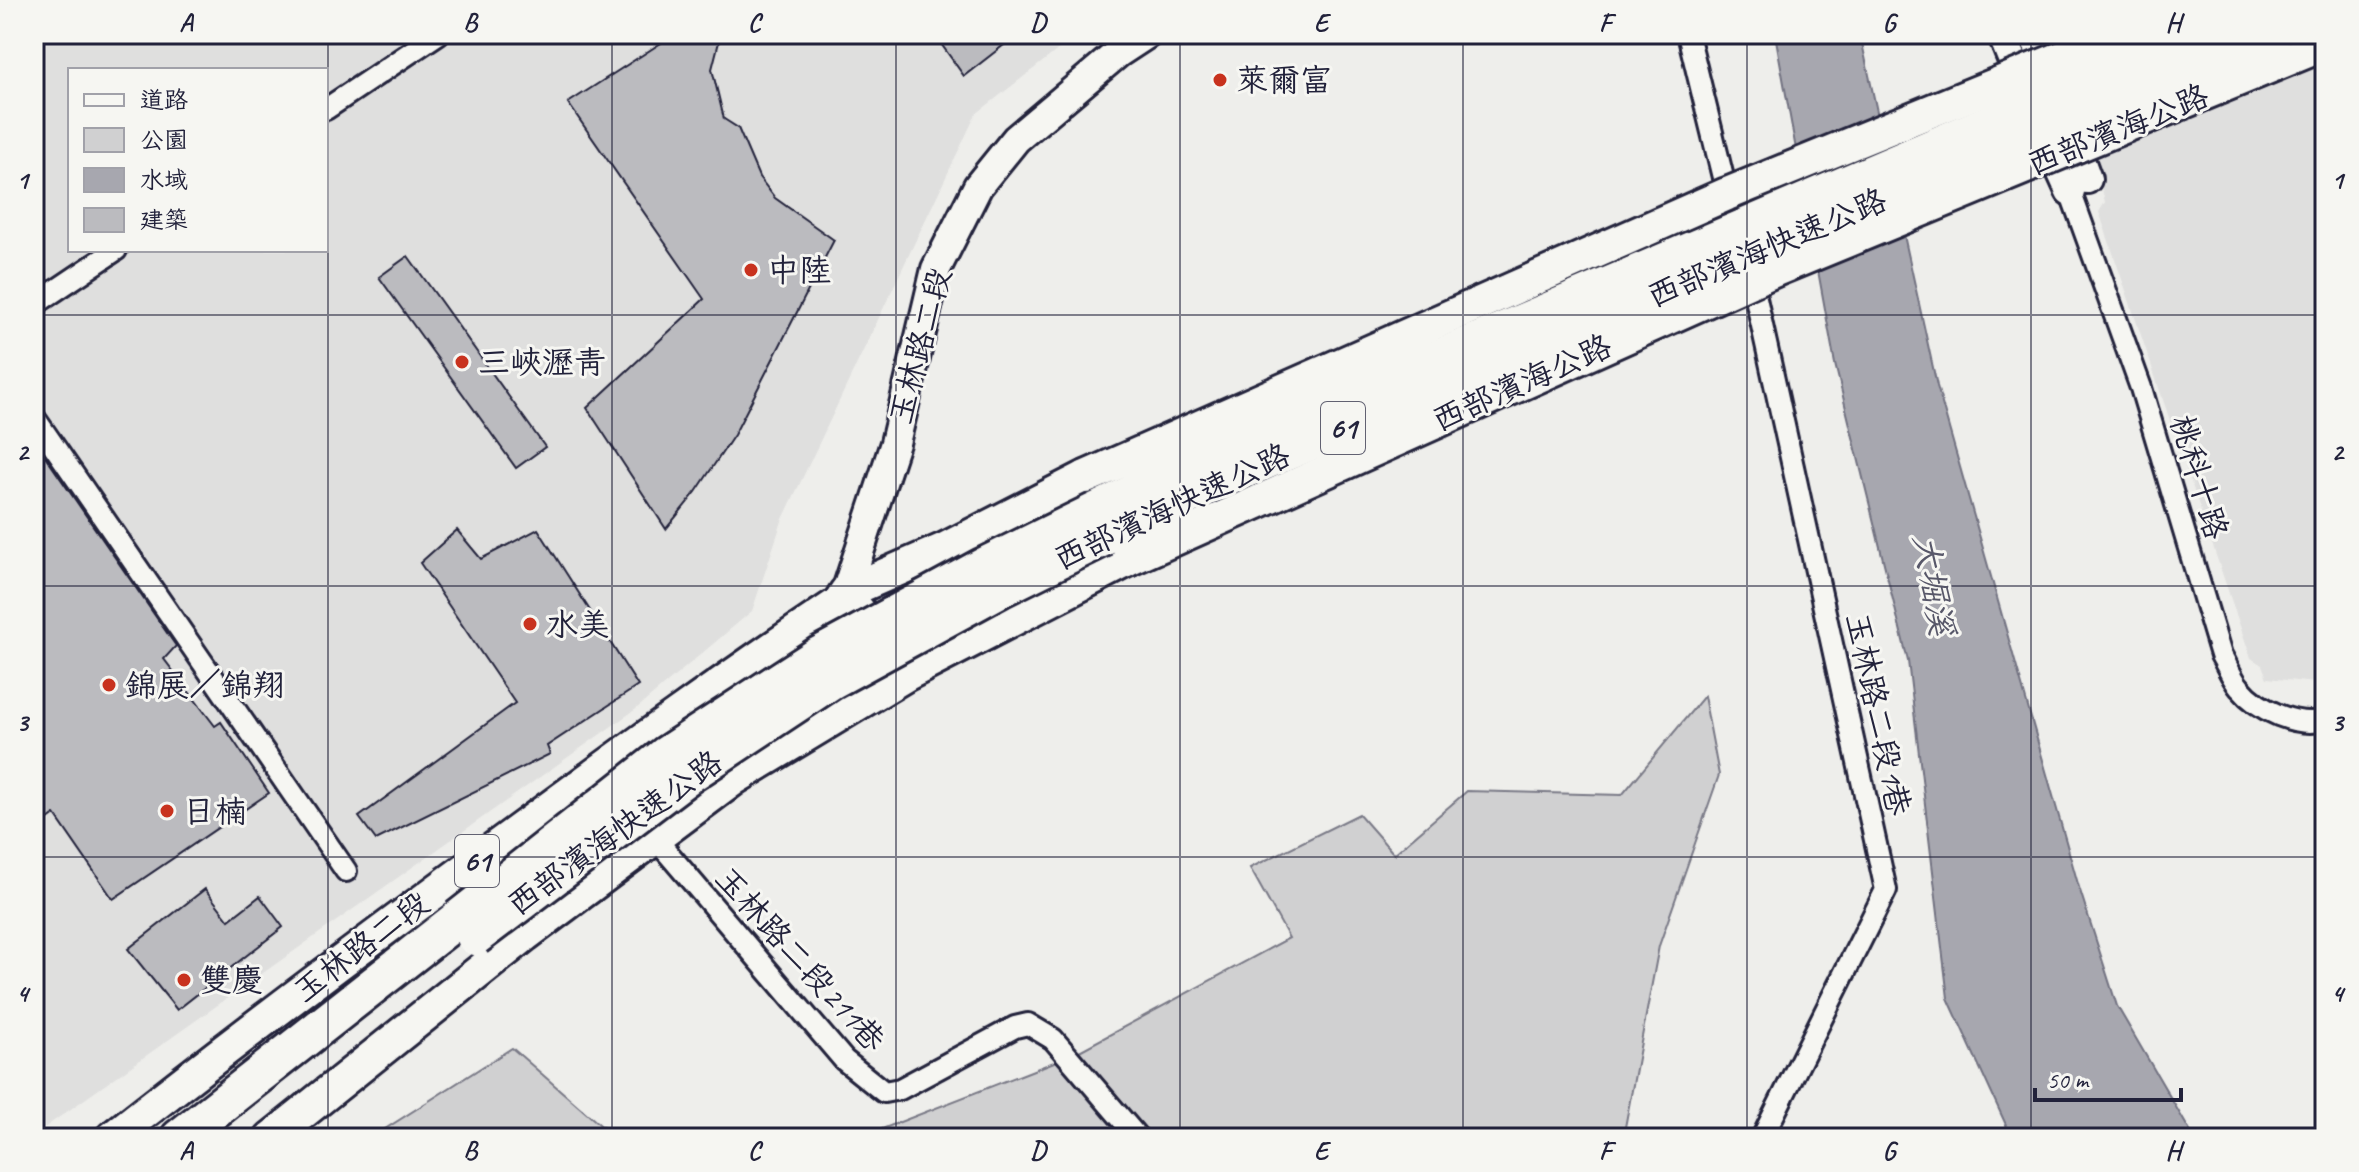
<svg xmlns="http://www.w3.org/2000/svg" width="2359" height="1172" font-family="Caveat,'LXGW WenKai TC',sans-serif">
<rect width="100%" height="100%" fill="#eeeeeb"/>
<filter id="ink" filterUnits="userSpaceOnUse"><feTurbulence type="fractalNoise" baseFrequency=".0125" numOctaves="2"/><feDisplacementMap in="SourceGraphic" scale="16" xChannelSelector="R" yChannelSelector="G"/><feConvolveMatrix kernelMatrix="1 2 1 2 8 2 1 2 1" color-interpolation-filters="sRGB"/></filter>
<g filter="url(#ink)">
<g fill="#dfdfde" fill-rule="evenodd">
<path d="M34,34h1044l-102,80 -194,407 -30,90 -116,98 -602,426zM70,70h256v180h-256z"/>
<polygon points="2063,34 2325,34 2325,684 2267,678 2262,665 2251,658 2099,212 2105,202"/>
</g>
<g fill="#d0d0d1" stroke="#797986" stroke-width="2">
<polygon points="1704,696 1719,775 1659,946 1623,1138 859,1138 1072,1055 1289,938 1250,868 1359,814 1394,854 1467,791 1622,795"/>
<polygon points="512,1048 615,1138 371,1138"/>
</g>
<polygon fill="#a7a7af" stroke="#727281" stroke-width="2" points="1775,34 1860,34 1937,386 2078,884 2117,1006 2194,1138 2012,1138 1948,998 1908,661 1835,364"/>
<g fill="#bbbbbf" stroke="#22223b" stroke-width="2">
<polygon points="675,34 721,34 712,69 724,119 738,128 759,177 775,198 834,240 734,435 696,492 666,529 587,408 704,299 568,103"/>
<polygon points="934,34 1018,34 964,76"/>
<polygon points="408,256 545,447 516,468 379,277"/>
<polygon points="45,456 176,646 164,659 215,726 221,722 269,793 113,899 55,815 34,830 34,464"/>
<polygon points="538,529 638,686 547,746 550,754 376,840 359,817 515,703 420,563 457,530 481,559"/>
<polygon points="205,889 229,920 260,896 283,927 177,1010 128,949"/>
</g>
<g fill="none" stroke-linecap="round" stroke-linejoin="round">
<g stroke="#22223b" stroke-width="26">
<g id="street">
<polyline points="1688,34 1727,194"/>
<polyline points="326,109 438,34"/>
<path d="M2070,191l71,197 80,267c6,10 11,24 19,33 18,22 57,40 85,32"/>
<polyline points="1752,280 1886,890 1762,1138"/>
<polyline points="34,305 116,250"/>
<polyline points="34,417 346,871"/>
<polyline points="655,838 844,1060 884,1092 900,1089 1015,1027 1028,1024 1053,1039 1138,1138"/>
</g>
</g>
<g stroke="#22223b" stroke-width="34">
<g id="secondary">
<polyline points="2002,34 2027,96"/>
<polyline points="2034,34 2052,84"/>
<polyline points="2068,127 2087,179"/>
<polyline points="2046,138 2070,191"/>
<polyline points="884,640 846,592 895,443 936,269 978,186 1016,139 1118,53 1147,34"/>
</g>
</g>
<g stroke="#22223b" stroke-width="38">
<g id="primary">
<path d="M112,1138c133,-105 269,-207 406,-307 106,-78 211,-155 321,-228l7,-11 99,-43 141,-72"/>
<polyline points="271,1138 525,935 735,778 907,674 1128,560"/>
</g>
</g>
<g stroke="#22223b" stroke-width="42">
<polyline id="highway" points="179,1138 459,918"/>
</g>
<use href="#street" stroke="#f6f6f2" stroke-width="20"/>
<use href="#secondary" stroke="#f6f6f2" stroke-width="28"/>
<use href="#primary" stroke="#f6f6f2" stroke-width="32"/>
<use href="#highway" stroke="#f6f6f2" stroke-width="36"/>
<g stroke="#22223b" stroke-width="38" stroke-linecap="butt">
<g id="primary-bridge">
<polyline points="1086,477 1727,194 2120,34"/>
<polyline points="1128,560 1778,269 2325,44"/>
</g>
</g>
<g stroke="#22223b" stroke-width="42" stroke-linecap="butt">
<g id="highway-bridge">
<polyline points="459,918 667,754 819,655 984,566 1208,456 2198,34"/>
<polyline points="475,937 689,775 831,681 1000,589 1216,482 2272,34"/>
</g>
</g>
<use href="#primary-bridge" stroke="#f6f6f2" stroke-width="32"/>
<use href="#highway-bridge" stroke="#f6f6f2" stroke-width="36"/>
</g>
</g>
<path fill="none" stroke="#22223b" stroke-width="2" stroke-opacity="0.55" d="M328,34v1104M612,34v1104M896,34v1104M1180,34v1104M1463,34v1104M1747,34v1104M2031,34v1104M34,315h2291M34,586h2291M34,857h2291"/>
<g fill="#c8321e" stroke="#f6f6f2" stroke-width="3">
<circle cx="1220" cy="80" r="8"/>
<circle cx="751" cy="270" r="8"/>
<circle cx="462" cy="362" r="8"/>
<circle cx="530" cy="624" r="8"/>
<circle cx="109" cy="685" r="8"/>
<circle cx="167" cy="811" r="8"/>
<circle cx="184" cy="980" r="8"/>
</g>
<g text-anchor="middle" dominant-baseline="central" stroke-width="6" stroke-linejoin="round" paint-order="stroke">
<g fill="#f6f6f2" stroke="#626272" stroke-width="2">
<rect x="1321" y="402" width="44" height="52" rx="6"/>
<rect x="455" y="835" width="44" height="52" rx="6"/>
</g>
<g font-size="30" font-weight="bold" fill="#22223b">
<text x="1343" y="428">61</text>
<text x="477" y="861">61</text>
</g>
<g font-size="32" fill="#22223b" stroke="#f6f6f2" text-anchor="start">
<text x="1236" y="80">萊爾富</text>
<text x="767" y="270">中陸</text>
<text x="478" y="362">三峽瀝青</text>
<text x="546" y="624">水美</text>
<text x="125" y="685">錦展／錦翔</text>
<text x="183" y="811">日楠</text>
<text x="200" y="980">雙慶</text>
</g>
<g font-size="32" fill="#22223b" stroke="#f6f6f2">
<text transform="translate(2118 130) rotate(-22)">西部濱海公路</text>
<text transform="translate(1767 248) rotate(-23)">西部濱海快速公路</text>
<text transform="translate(920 346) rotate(-75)">玉林路二段</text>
<text transform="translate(1522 383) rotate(-24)">西部濱海公路</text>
<text transform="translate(2199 477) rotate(73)">桃科十路</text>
<text transform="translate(1172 507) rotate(-25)">西部濱海快速公路</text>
<text transform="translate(1878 714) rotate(78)">玉林路二段1巷</text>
<text transform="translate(615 833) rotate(-36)">西部濱海快速公路</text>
<text transform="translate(361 947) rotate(-37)">玉林路二段</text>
<text transform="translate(800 959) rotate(48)">玉林路二段211巷</text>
</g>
<g font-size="34" font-style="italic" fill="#575769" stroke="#f6f6f2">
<text transform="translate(1934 585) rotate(80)">大堀溪</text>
</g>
</g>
<rect width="2359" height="1172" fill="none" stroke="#f6f6f2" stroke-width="88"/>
<rect x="68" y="68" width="260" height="184" fill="#f6f6f2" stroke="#a1a1a9" stroke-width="2"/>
<rect x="84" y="94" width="40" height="12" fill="#f6f6f2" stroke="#a1a1a9" stroke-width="2"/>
<text x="140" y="108" font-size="24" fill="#22223b">道路</text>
<rect x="84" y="128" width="40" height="24" fill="#d0d0d1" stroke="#a1a1a9" stroke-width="2"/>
<text x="140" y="148" font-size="24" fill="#22223b">公園</text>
<rect x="84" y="168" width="40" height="24" fill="#a7a7af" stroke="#a1a1a9" stroke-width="2"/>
<text x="140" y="188" font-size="24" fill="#22223b">水域</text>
<rect x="84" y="208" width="40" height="24" fill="#bbbbbf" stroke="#a1a1a9" stroke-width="2"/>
<text x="140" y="228" font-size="24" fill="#22223b">建築</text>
<path d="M2035 1088v12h146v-12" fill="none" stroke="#22223b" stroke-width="4"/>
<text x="2047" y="1088" font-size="24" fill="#22223b" stroke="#f6f6f2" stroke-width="6" paint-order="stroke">50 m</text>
<rect x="44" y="44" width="2271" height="1084" fill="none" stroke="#22223b" stroke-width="3"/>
<g font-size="26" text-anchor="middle" font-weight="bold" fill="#22223b">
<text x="186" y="31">A</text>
<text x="470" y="31">B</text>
<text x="754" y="31">C</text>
<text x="1038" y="31">D</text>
<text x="1321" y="31">E</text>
<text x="1605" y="31">F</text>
<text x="1889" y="31">G</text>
<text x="2173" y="31">H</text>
<text x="22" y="189">1</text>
<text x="2337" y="189">1</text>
<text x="22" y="460">2</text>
<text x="2337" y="460">2</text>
<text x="22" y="731">3</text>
<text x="2337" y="731">3</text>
<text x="22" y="1002">4</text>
<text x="2337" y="1002">4</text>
<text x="186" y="1159">A</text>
<text x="470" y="1159">B</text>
<text x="754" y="1159">C</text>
<text x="1038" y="1159">D</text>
<text x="1321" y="1159">E</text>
<text x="1605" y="1159">F</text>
<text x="1889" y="1159">G</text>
<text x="2173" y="1159">H</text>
</g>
</svg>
